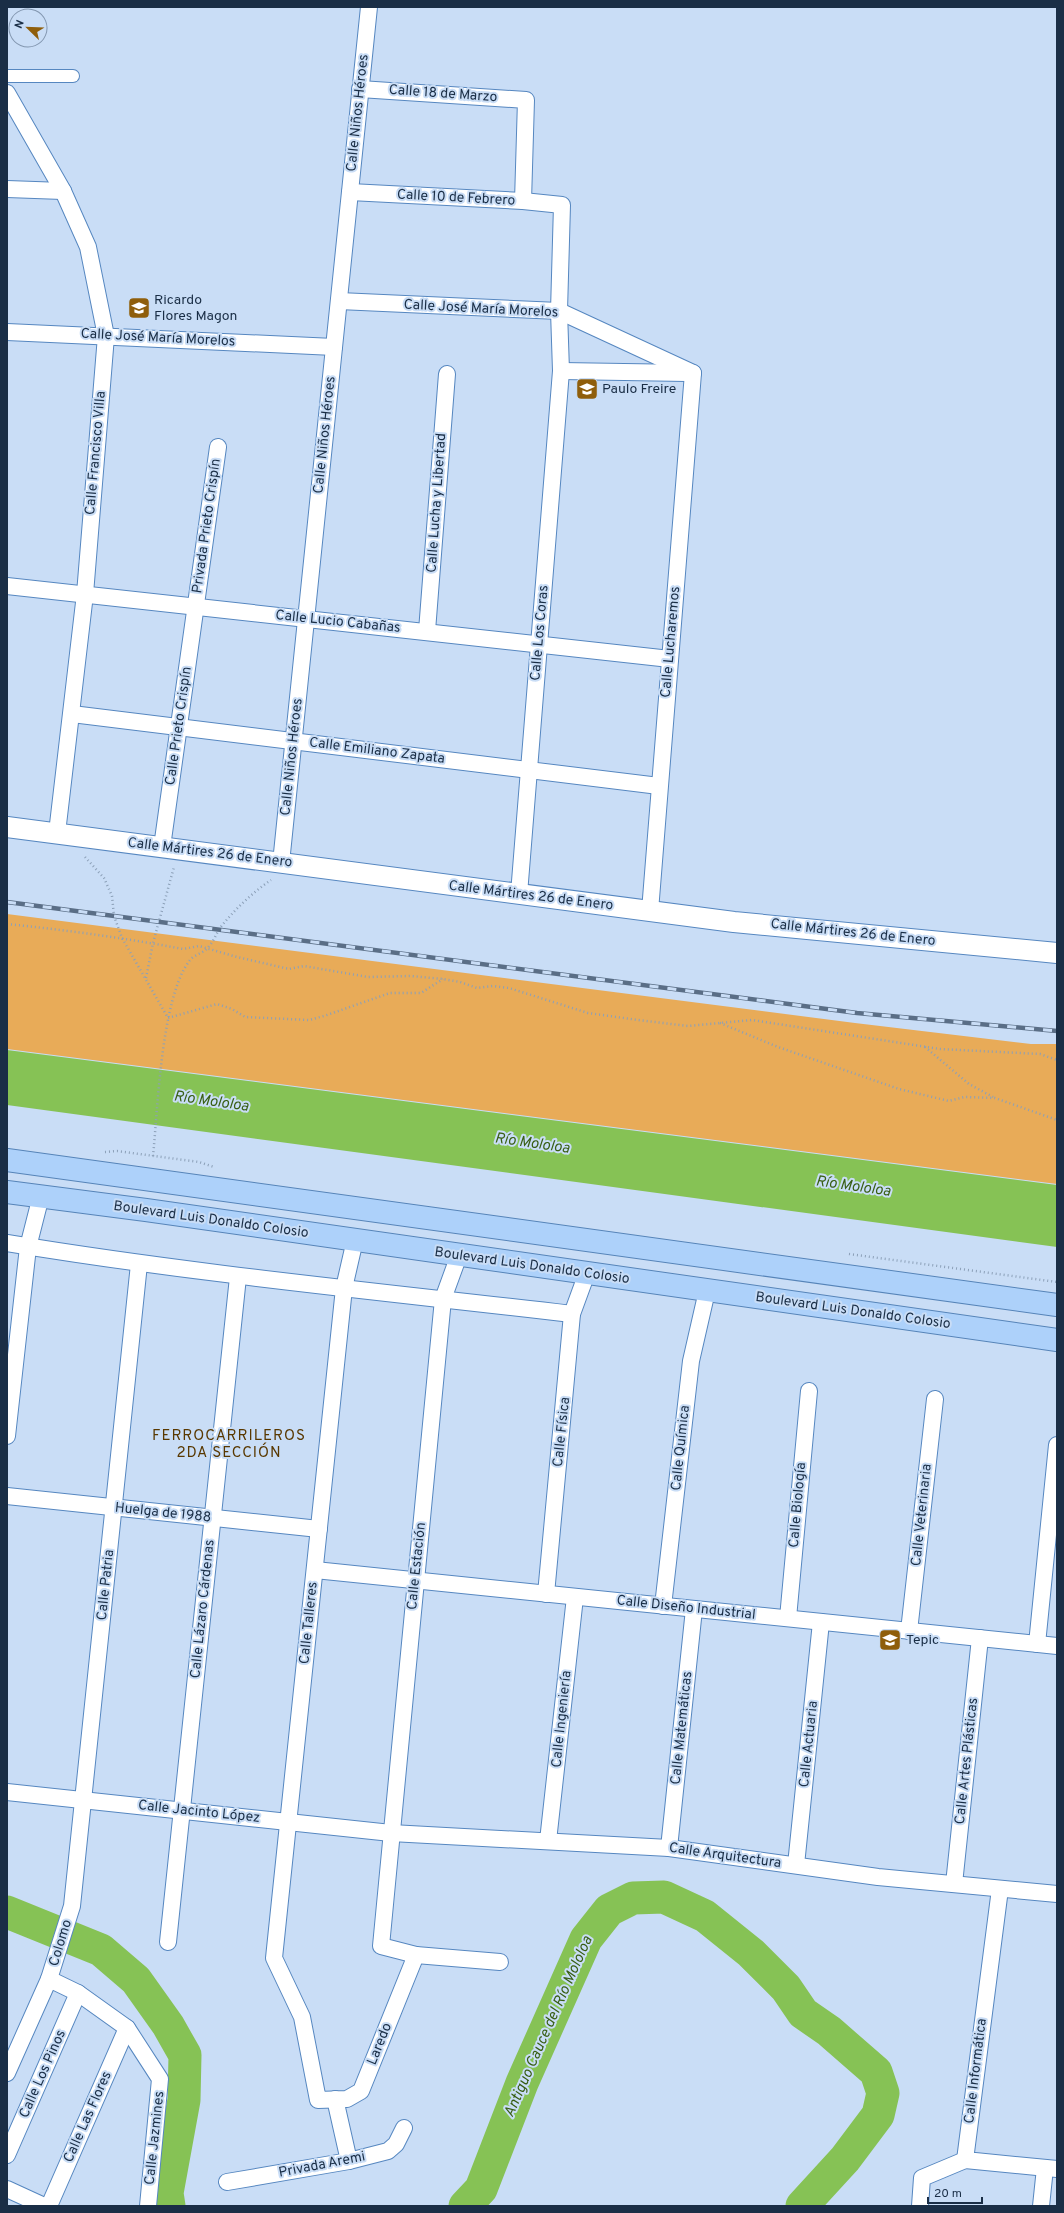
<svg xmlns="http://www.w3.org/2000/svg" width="1064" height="2213" font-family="Overpass,sans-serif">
<rect width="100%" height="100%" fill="#c9ddf6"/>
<polygon fill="#e8ab58" points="7,914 855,1023 1031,1044 1057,1044 1057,1184 7,1049"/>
<polygon fill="#86c255" points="7,1050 1057,1185 1057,1247 7,1105"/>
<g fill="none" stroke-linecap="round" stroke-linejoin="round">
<g stroke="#86c255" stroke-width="33">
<polyline points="7,1912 101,1950 136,1980 168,2025 185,2055 184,2100 167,2193 169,2206"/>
<polyline points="465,2206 481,2189 522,2083 586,1939 609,1910 633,1898 664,1897 705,1916 751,1953 786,1988 803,2013 829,2031 876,2072 883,2093 878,2115 845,2159 802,2206"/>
</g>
<g stroke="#5687c0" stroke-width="14">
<polyline id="pedestrian" points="7,76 73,76"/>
</g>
<g stroke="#5687c0" stroke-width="18">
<g id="minor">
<polyline points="360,89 526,100 523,201"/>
<polyline points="7,93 63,191 88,247 106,336 85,594 57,833"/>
<polyline points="7,189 63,191"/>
<polyline points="350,192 523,201 562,205 559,311 561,371 519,894"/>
<polyline points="339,301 559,311 693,373"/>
<polyline points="7,332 334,347"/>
<polyline points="561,371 687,373"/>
<polyline points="7,586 670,659"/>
<polyline points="427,631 447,374"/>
<polyline points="72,714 659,786"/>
<polyline points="162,847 218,447"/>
<polyline points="281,863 369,7"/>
<polyline points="650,911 693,373"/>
<polyline points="355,1240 344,1288 274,1958 302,2017 318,2100 347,2099 361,2091 416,1955 381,1946 443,1299 459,1255"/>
<path d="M7,1243c188,31 377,49 565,71"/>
<polyline points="7,1436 28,1247 41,1196"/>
<polyline points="7,1496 319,1529"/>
<polyline points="315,1570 1057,1646"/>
<polyline points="546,1594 572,1314 587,1273"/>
<polyline points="663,1606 691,1361 707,1291"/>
<polyline points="788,1618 809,1391"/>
<polyline points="909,1631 935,1399"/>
<polyline points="1037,1644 1057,1445"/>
<polyline points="7,1792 391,1833 669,1848 878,1877 1057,1894"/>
<polyline points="548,1841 575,1597"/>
<polyline points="669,1848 694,1609"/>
<polyline points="796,1865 821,1622"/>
<polyline points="954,1884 980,1638"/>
<polyline points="1000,1889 965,2160 1057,2169"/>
<polyline points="168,1942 238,1277"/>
<polyline points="416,1955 500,1962"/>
<polyline points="49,1979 78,1993 127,2028 160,2079 148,2206"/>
<polyline points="7,2073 49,1979 72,1906 139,1264"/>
<polyline points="335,2099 349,2161"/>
<polyline points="7,2155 78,1993"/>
<polyline points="227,2182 349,2161 388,2151 396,2144 404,2128"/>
<polyline points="7,2189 44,2206"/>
<polyline points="49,2206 127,2028"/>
<polyline points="920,2206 922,2178 965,2160"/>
<polyline points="1041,2206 1045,2168"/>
</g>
</g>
<g stroke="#5687c0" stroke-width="22">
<polyline id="tertiary" points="7,827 734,922 1057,953"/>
</g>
<g stroke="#5684b8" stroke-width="24">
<g id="primary">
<polyline points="7,1160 1057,1305"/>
<polyline points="7,1192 146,1210 1057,1340"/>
</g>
</g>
<g stroke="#8ca0b8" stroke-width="2.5" stroke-dasharray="1 3" stroke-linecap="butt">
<polyline points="85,857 104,878 112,896 114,916 122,938 168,1018 217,1004 232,1009 245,1017 309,1020 324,1016 390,993 421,993 443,979"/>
<path d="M7,924c59,6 118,14 176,25l16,-3 38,11 52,12 15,-3 64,11 43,-1 32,3 17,3 17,6 16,-2 16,2 79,25 50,7 50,6 64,-6 188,29 100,5 17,6"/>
<polyline points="146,978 153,943 174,867"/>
<polyline points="720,1023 778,1047 899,1089 949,1101 964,1097 995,1098 1057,1120"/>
<polyline points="925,1047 969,1084 993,1097"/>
<polyline points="105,1152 117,1151 199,1162 214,1167"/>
<path d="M153,1156c5,-48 8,-159 37,-196 5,-6 15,-7 19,-14 5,-5 7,-12 11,-18 14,-18 32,-35 51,-48"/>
<polyline points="849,1254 1057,1282"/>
</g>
<use href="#pedestrian" stroke="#fff" stroke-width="12"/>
<use href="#minor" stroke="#fff" stroke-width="16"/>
<use href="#tertiary" stroke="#fff" stroke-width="20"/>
<use href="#primary" stroke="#add1fa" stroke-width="22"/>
<g stroke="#5a6e86" stroke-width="4.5">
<polyline id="rail" points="7,902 857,1013 1057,1031"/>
</g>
<use href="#rail" stroke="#c9ddf6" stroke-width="3" stroke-dasharray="9" stroke-linecap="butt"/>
</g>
<defs>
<g id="school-square" transform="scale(1.15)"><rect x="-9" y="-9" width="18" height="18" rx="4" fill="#8f5e0b" stroke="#c9ddf6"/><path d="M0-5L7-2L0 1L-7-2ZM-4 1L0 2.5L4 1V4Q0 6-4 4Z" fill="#fff"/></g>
</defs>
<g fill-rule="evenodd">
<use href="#school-square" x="139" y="308"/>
<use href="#school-square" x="587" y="389"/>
<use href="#school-square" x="890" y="1640"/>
</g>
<g text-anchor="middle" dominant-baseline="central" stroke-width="4" stroke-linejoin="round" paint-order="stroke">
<g font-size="14" fill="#1a2e46" stroke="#c9ddf6">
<text transform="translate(443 94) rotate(4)">Calle 18 de Marzo</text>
<text transform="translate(358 113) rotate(-84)">Calle Niños Héroes</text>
<text transform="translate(456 198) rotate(3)">Calle 10 de Febrero</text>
<text transform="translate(481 309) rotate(3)">Calle José María Morelos</text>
<text transform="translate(158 338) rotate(3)">Calle José María Morelos</text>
<text transform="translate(325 435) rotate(-84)">Calle Niños Héroes</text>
<text transform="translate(96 453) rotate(-85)">Calle Francisco Villa</text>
<text transform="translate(437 503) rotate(-86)">Calle Lucha y Libertad</text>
<text transform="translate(207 526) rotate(-82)">Privada Prieto Crispín</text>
<text transform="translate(338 622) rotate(6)">Calle Lucio Cabañas</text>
<text transform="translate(540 633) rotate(-85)">Calle Los Coras</text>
<text transform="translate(671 642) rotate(-85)">Calle Lucharemos</text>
<text transform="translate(179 726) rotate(-82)">Calle Prieto Crispín</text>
<text transform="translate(377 751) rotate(7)">Calle Emiliano Zapata</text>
<text transform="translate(292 757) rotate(-84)">Calle Niños Héroes</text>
<text transform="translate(210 853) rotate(7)">Calle Mártires 26 de Enero</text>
<text transform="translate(531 896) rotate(7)">Calle Mártires 26 de Enero</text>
<text transform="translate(853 933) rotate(6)">Calle Mártires 26 de Enero</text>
<text transform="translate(211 1220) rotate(8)">Boulevard Luis Donaldo Colosio</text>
<text transform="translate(532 1266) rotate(8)">Boulevard Luis Donaldo Colosio</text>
<text transform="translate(853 1311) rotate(8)">Boulevard Luis Donaldo Colosio</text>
<text transform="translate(562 1432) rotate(-84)">Calle Física</text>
<text transform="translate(681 1448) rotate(-84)">Calle Química</text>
<text transform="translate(798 1505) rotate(-85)">Calle Biología</text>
<text transform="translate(163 1513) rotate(6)">Huelga de 1988</text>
<text transform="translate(922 1515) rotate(-84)">Calle Veterinaria</text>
<text transform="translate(417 1566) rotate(-84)">Calle Estación</text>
<text transform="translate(106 1585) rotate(-84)">Calle Patria</text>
<text transform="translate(686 1608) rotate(6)">Calle Diseño Industrial</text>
<text transform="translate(203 1609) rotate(-84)">Calle Lázaro Cárdenas</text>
<text transform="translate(309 1623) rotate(-84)">Calle Talleres</text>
<text transform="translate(562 1719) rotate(-84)">Calle Ingeniería</text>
<text transform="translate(682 1728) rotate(-84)">Calle Matemáticas</text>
<text transform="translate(809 1744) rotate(-84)">Calle Actuaria</text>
<text transform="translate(967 1761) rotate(-84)">Calle Artes Plásticas</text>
<text transform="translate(199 1812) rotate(6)">Calle Jacinto López</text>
<text transform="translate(725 1856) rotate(8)">Calle Arquitectura</text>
<text transform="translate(61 1943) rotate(-73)">Colomo</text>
<text transform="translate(380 2044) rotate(-68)">Laredo</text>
<text transform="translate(976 2071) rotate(-83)">Calle Informática</text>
<text transform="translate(43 2074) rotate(-66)">Calle Los Pinos</text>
<text transform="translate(88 2117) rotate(-66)">Calle Las Flores</text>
<text transform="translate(155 2138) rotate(-84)">Calle Jazmines</text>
<text transform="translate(322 2165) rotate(-11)">Privada Aremi</text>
</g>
<g font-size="14" fill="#1a2e46" stroke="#c9ddf6" text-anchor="start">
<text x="154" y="300">Ricardo<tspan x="154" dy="16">Flores Magon</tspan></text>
<text x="602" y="389">Paulo Freire</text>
<text x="906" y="1640">Tepic</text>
</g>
<g font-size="15" font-style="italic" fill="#385e13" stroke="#c9ddf6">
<text transform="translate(211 1102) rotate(8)">Río Mololoa</text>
<text transform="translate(532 1144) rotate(8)">Río Mololoa</text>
<text transform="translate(853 1187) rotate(8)">Río Mololoa</text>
<text transform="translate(549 2027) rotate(-66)">Antiguo Cauce del Río Mololoa</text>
</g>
<g font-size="15" letter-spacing="1" fill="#593800" stroke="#c9ddf6">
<text x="229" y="1436">FERROCARRILEROS<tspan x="229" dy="17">2DA SECCIÓN</tspan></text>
</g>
</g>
<rect width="1064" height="2213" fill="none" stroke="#1a2e46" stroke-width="16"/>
<g transform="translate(28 28) rotate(293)"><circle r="19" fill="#c9ddf6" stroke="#8397b0"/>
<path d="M0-3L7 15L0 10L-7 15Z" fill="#8f5e0b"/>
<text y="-6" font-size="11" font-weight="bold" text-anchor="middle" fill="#1a2e46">N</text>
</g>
<path d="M928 2197v6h54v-6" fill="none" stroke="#1a2e46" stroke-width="2"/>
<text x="934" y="2197" font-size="12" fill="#1a2e46" stroke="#c9ddf6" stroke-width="3" paint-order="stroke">20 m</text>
</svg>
